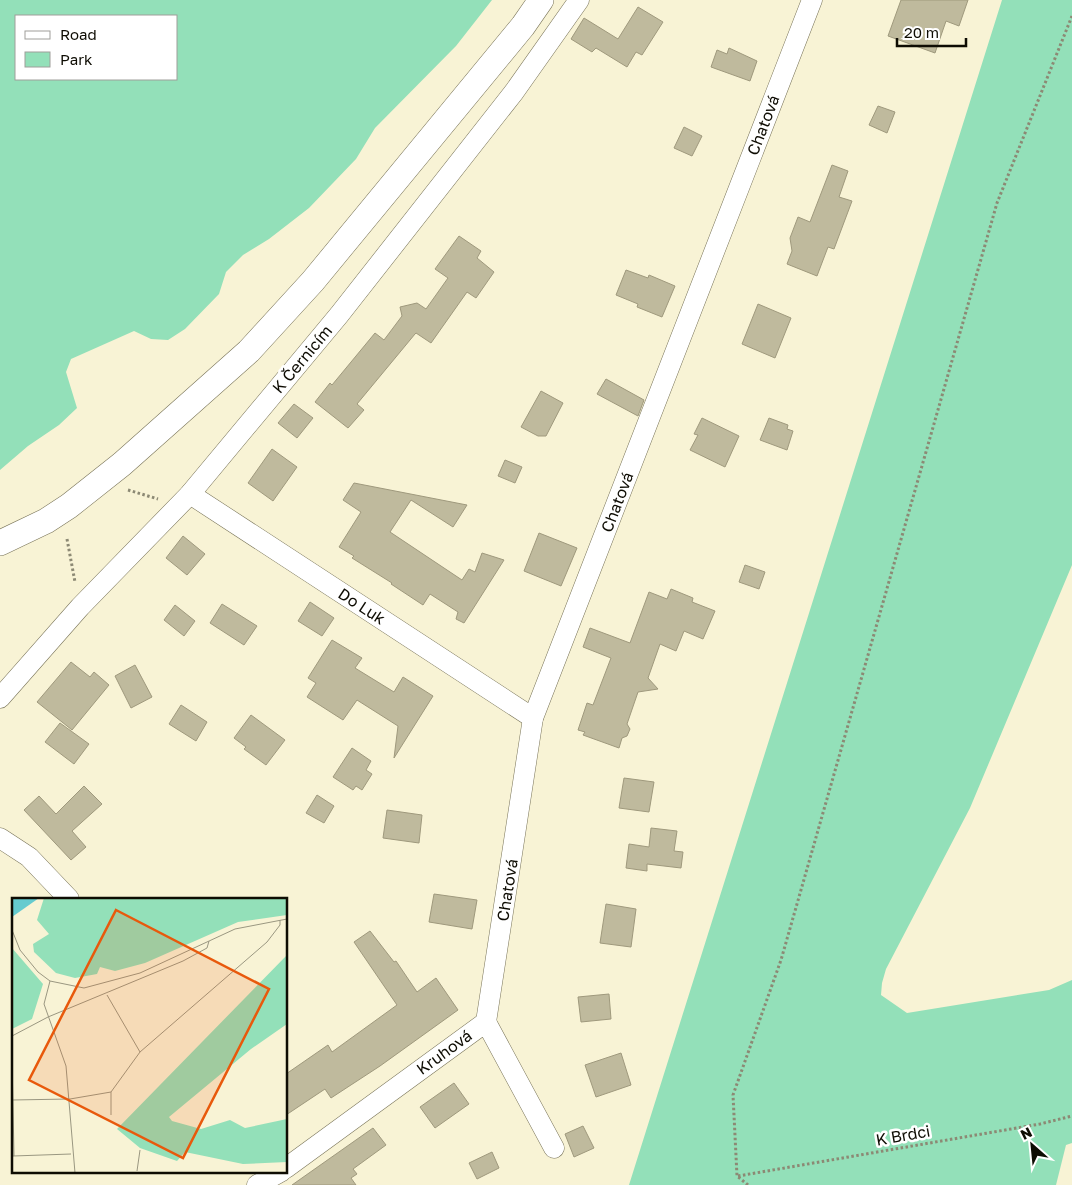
<svg xmlns="http://www.w3.org/2000/svg" width="1072" height="1185" font-family="'Golos Text',sans-serif">
<rect width="100%" height="100%" fill="#f8f3d5"/>
<g fill="#93e0b9" fill-rule="evenodd">
<path d="M0,0h492l-36,46 -81,82 -19,31 -47,49 -40,31 -26,16 -17,17 -7,22 -34,35 -17,11 -17,-1 -17,-8 -63,28 -5,13 11,36 -18,17 -31,21 -28,24zM176,16v63h-160v-63z"/>
<polygon points="1002,0 1072,0 1072,565 970,808 886,969 882,983 881,995 907,1013 1049,990 1072,980 1072,1143 1066,1145 1056,1185 629,1185"/>
</g>
<g fill="#bfba9d" stroke="#9f997d">
<polygon points="901,0 968,0 959,26 946,21 935,53 888,36"/>
<polygon points="638,7 663,22 642,55 636,52 627,67 596,48 592,52 571,39 584,18 618,39"/>
<polygon points="729,48 757,61 750,81 711,67 717,50 727,54"/>
<polygon points="878,106 895,112 887,133 869,125"/>
<polygon points="684,127 702,136 692,156 674,148"/>
<polygon points="832,165 848,171 839,197 852,201 834,249 828,247 817,276 787,264 792,251 790,238 798,217 810,222"/>
<polygon points="459,236 481,251 477,258 494,272 476,298 467,292 431,343 416,333 415,334 357,404 364,410 348,428 315,402 330,383 332,385 375,333 384,340 402,316 400,307 417,303 426,309 448,278 435,269"/>
<polygon points="626,270 648,278 649,275 675,286 662,317 637,307 638,304 616,295"/>
<polygon points="758,304 791,318 775,358 742,344"/>
<polygon points="606,379 644,400 638,416 597,394"/>
<polygon points="541,391 563,403 546,436 538,436 521,427"/>
<polygon points="294,404 313,418 297,438 278,423"/>
<polygon points="702,418 739,436 725,467 690,450 698,435 694,434"/>
<polygon points="769,418 788,425 787,429 793,431 787,450 760,440"/>
<polygon points="272,449 297,467 273,501 248,483"/>
<polygon points="505,460 522,467 515,483 498,476"/>
<polygon points="354,483 467,505 453,527 411,500 390,532 462,580 469,569 475,572 482,553 504,560 464,623 456,619 458,612 430,594 423,605 391,584 392,583 352,558 354,556 339,547 361,512 343,500"/>
<polygon points="539,533 577,548 561,586 524,571"/>
<polygon points="183,536 205,554 187,575 166,558"/>
<polygon points="745,565 765,572 759,589 739,582"/>
<polygon points="671,589 693,598 692,602 715,611 703,639 684,631 676,651 660,644 648,678 658,689 638,692 627,724 630,729 627,736 622,738 619,748 583,735 585,732 578,730 587,703 593,705 611,658 583,647 590,628 630,643 649,592 667,599"/>
<polygon points="310,602 334,618 322,636 298,621"/>
<polygon points="222,604 257,626 244,645 210,623"/>
<polygon points="175,605 195,621 184,636 164,620"/>
<polygon points="332,640 362,658 355,668 394,692 403,677 433,696 394,758 398,726 357,700 343,720 307,697 316,683 308,678"/>
<polygon points="71,662 90,677 94,672 109,685 72,730 37,702"/>
<polygon points="135,665 152,697 131,708 115,676"/>
<polygon points="181,705 207,722 196,741 169,724"/>
<polygon points="251,715 285,740 266,765 244,749 246,747 234,738"/>
<polygon points="60,723 89,744 74,764 45,742"/>
<polygon points="352,748 371,761 366,770 372,774 362,790 356,786 353,790 333,777"/>
<polygon points="624,778 654,782 649,812 619,808"/>
<polygon points="84,786 102,804 72,831 86,847 71,860 24,810 39,796 56,814"/>
<polygon points="317,795 334,806 324,823 306,813"/>
<polygon points="387,810 422,815 419,843 383,838"/>
<polygon points="651,828 677,831 674,851 683,852 681,868 647,864 647,871 626,868 629,844 649,847"/>
<polygon points="434,894 477,900 472,929 429,922"/>
<polygon points="606,904 636,909 631,947 600,943"/>
<polygon points="370,931 394,962 396,961 417,992 436,978 458,1010 380,1066 331,1098 325,1089 286,1115 286,1074 328,1045 332,1052 397,1005 354,942"/>
<polygon points="609,994 611,1019 581,1022 578,997"/>
<polygon points="621,1053 631,1085 596,1097 585,1065"/>
<polygon points="454,1083 469,1104 435,1128 420,1107"/>
<polygon points="583,1126 594,1148 574,1157 565,1134"/>
<polygon points="373,1128 386,1145 353,1169 357,1174 351,1178 356,1185 292,1185"/>
<polygon points="492,1152 499,1168 477,1179 469,1163"/>
</g>
<g fill="none" stroke-linecap="round" stroke-linejoin="round">
<g stroke="#787358" stroke-width="21">
<g id="minor">
<polyline points="190,494 533,718"/>
<polyline points="0,698 80,607 190,494 339,315 514,92 579,0"/>
<polyline points="0,838 29,857 69,899"/>
<polyline points="486,1022 533,718 812,0"/>
<polyline points="286,1168 486,1022 554,1148"/>
<polyline points="257,1185 282,1171"/>
</g>
</g>
<g stroke="#787358" stroke-width="26">
<polyline id="tertiary" points="0,543 46,521 69,506 122,464 249,351 313,281 523,26 541,0"/>
</g>
<g stroke="#8c8974" stroke-width="3" stroke-dasharray="2.5 2.5" stroke-linecap="butt">
<polyline points="128,490 158,499"/>
<polyline points="67,539 75,582"/>
<polyline points="738,1176 1040,1124 1072,1116"/>
<polyline points="748,1185 737,1176 733,1095 781,960 997,203 1072,16"/>
</g>
<use href="#minor" stroke="#fff" stroke-width="20"/>
<use href="#tertiary" stroke="#fff" stroke-width="25"/>
</g>
<g text-anchor="middle" dominant-baseline="central" stroke-width="5" stroke-linejoin="round" paint-order="stroke">
<g font-size="16" fill="#0e0c03" stroke="#fff">
<text transform="translate(763 125) rotate(-69)">Chatová</text>
<text transform="translate(302 359) rotate(-50)">K Černicím</text>
<text transform="translate(617 502) rotate(-69)">Chatová</text>
<text transform="translate(362 606) rotate(33)">Do Luk</text>
<text transform="translate(507 890) rotate(-81)">Chatová</text>
<text transform="translate(444 1052) rotate(-36)">Kruhová</text>
<text transform="translate(903 1135) rotate(-10)">K Brdci</text>
</g>
</g>
<g transform="translate(12 898)">
<rect width="275" height="275" fill="#f8f3d5"/>
<path d="M32,0h243v17l-49,7 -93,41 -30,8 -15,-4 -3,7 -22,4 -19,-5 -22,-21 -1,-8 16,-10 -12,-14zM0,50l31,36 -11,35 -20,10zM275,57v69l-36,25 -82,68 3,4 29,8 29,-9 15,8 42,-9v43l-44,2 -58,-12 -8,9 -37,-13 -23,-19z" fill="#93e0b9"/>
<path d="M0,0h27l-27,19z" fill="#65cbcf"/>
<path fill="none" stroke="#9a9781" stroke-width="1" d="M0,32l8,20 18,22 12,9 34,7 56,-15 95,-44 52,-10M38,83l-6,23 22,62 9,107M95,97l33,57M0,138l36,-19 135,-56 24,-13 2,-7M0,161l2,97M99,194l29,-40 127,-110 13,-17v-5M0,202l58,-1 41,-7v23M1,258l58,-2M125,273l3,-21M107,275h25"/>
<path fill="#e8590c" fill-opacity="0.15" stroke="#e8590c" stroke-width="2.5" d="M104,12l153,79 -86,169 -154,-78z"/>
<rect width="275" height="275" fill="none" stroke="#0e0c03" stroke-width="2.5"/>
</g>
<rect x="15" y="15" width="162" height="65" fill="#ffffff" stroke="#9f9e9a"/>
<rect x="25" y="31" width="25" height="8" fill="#ffffff" stroke="#9f9e9a"/>
<text x="60" y="40" font-size="15" fill="#0e0c03">Road</text>
<rect x="25" y="52" width="25" height="15" fill="#93e0b9" stroke="#9f9e9a"/>
<text x="60" y="65" font-size="15" fill="#0e0c03">Park</text>
<g transform="translate(1032 1145) rotate(333)" stroke="#ffffff" stroke-width="4" paint-order="stroke">
<path d="M0-4L9 19L0 12L-9 19Z" fill="#0e0c03"/>
<text y="-8" font-size="14" font-weight="bold" text-anchor="middle" fill="#0e0c03">N</text>
</g>
<path d="M897 38v8h69v-8" fill="none" stroke="#0e0c03" stroke-width="2.5"/>
<text x="904" y="38" font-size="15" fill="#0e0c03" stroke="#ffffff" stroke-width="4" paint-order="stroke">20 m</text>
</svg>
